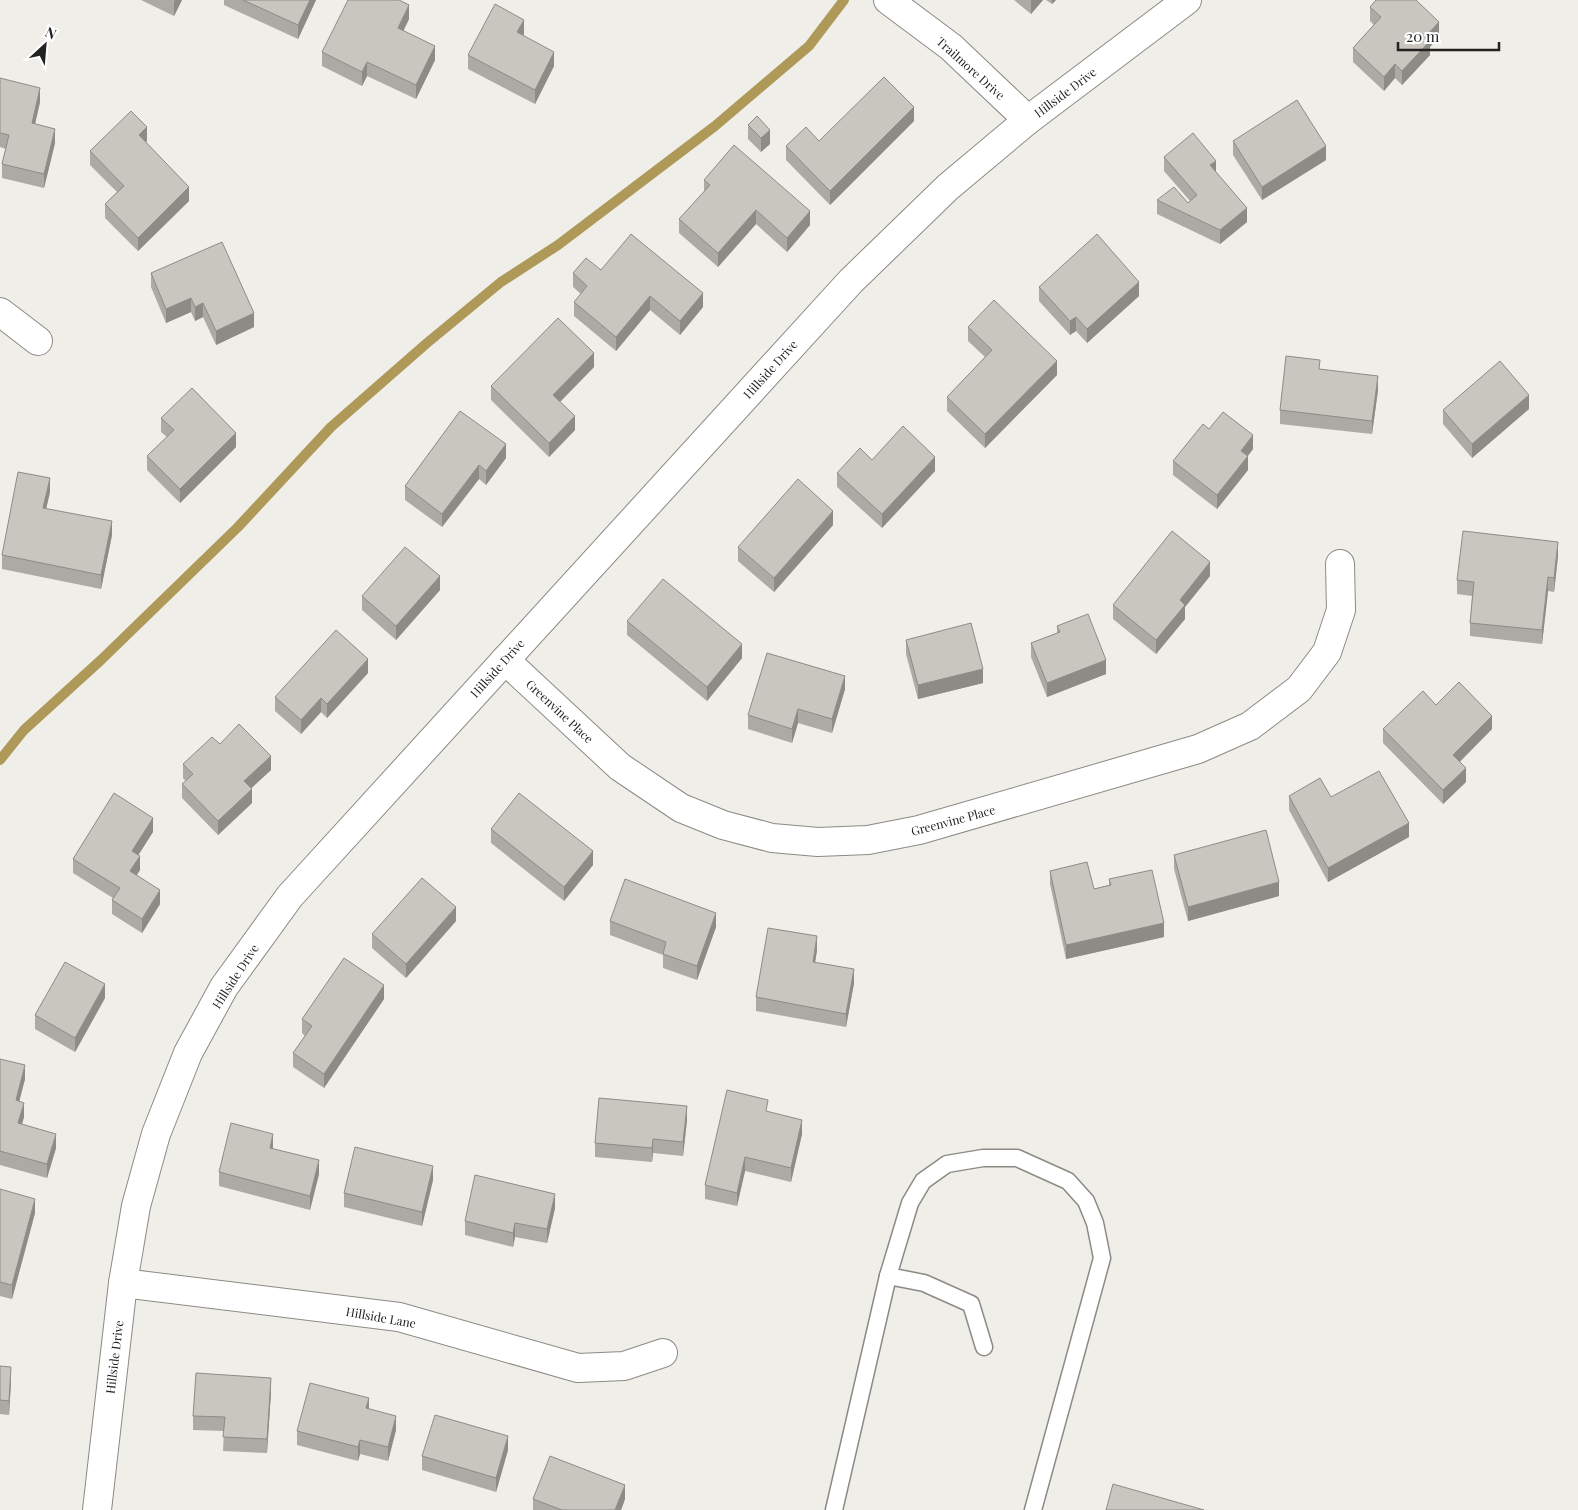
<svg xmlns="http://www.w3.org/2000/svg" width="1578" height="1510" font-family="'Playfair Display',serif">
<rect width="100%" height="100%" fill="#f0eee8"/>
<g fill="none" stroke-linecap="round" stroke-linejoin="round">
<polyline stroke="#ae9959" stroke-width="10" points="0,760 24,730 101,660 238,527 331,427 427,343 501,282 558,245 715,126 809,46 844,0"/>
<g stroke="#8c8a84" stroke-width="19">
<g id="service">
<polyline points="888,1276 910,1203 923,1181 947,1164 983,1158 1017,1158 1068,1181 1086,1201 1095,1223 1102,1258 1033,1510"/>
<polyline points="834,1510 888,1276 924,1283 971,1304 984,1347"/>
</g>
</g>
<g stroke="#8c8a84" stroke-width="30">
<g id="minor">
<polyline points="888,0 951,47 1028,120"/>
<polyline points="0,312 38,341"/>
<polyline points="505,660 620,767 681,808 723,825 772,838 818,842 868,840 919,830 1198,749 1250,726 1299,689 1327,652 1341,610 1340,564"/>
<polyline points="123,1283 399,1317 578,1368 624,1366 663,1353"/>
<polyline points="97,1510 123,1283 136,1206 156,1134 188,1053 224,987 290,896 851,281 948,187 1028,120 1187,0"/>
</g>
</g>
<use href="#service" stroke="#fff" stroke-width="16"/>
<use href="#minor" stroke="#fff" stroke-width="28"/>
</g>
<g fill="#acaaa4">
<polygon points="141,0 182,0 174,16"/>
<polygon points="224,0 316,0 298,39 224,5"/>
<polygon points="1014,0 1043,0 1031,14"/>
<polygon points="1046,0 1056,0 1052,4"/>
<polygon points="1370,7 1439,36 1430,47 1430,55 1402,85 1395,78 1384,91 1353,62 1353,48 1374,25 1370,21"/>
<polygon points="409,19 403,31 435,60 416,99 367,76 362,86 322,66 322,52"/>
<polygon points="524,34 523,35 554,66 535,104 468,69 468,55"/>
<polygon points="0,78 40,102 35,124 55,143 44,188 2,178 2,164 6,149 0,147"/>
<polygon points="914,121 830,205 786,160 786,146 819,141"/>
<polygon points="748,125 770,144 761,152 748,139"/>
<polygon points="147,141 146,142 189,201 138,251 105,218 105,204 117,192 90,165 90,151"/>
<polygon points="1233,141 1326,160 1262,200 1233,155"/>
<polygon points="1164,157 1216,172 1247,222 1220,244 1157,214 1157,200 1188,203 1190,201 1164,171"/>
<polygon points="704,180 810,225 787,252 756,224 718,267 679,233 679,219 704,192"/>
<polygon points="601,270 703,307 680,335 650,310 616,351 574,316 574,302 581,294 573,287 573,273"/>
<polygon points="151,273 254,327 216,345 203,317 195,321 191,312 166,323 151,287"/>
<polygon points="1039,287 1139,296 1087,343 1076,331 1070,335 1039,301"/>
<polygon points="968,327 1057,375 985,448 947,411 947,397 985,357 968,341"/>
<polygon points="594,367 560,402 575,430 549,457 491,400 491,386"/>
<polygon points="1320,369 1378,390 1372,434 1280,424 1280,410"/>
<polygon points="1529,409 1472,458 1443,424 1443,410"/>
<polygon points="460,411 506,458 486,485 479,479 442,527 405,500 405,486"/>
<polygon points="161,418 236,447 180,503 147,470 147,456 167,437 161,432"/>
<polygon points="1209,429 1253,449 1248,456 1248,470 1217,509 1173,475 1173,461"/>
<polygon points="872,460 935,471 882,528 837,487 837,473"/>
<polygon points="50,492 46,509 112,535 101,589 2,569 2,555"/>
<polygon points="833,525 774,592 738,561 738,547"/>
<polygon points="1558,556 1554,592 1548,591 1542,644 1470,636 1470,623 1472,596 1457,594 1457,580"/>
<polygon points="1210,576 1185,607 1185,619 1156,654 1113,619 1113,605"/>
<polygon points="440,590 396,640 362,610 362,596"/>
<polygon points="627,621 742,658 707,701 627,635"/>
<polygon points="1057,626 1106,674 1047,697 1031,657 1031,643 1057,633"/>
<polygon points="906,640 983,683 918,699 906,654"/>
<polygon points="368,673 327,718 321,712 301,734 275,711 275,697"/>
<polygon points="845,689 832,733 798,723 792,743 748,729 748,715"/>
<polygon points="1436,705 1492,729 1460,762 1466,782 1443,804 1383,743 1383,729"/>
<polygon points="220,744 271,770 251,788 252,803 218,835 182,798 182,784 186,781 183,778 183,764"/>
<polygon points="1289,796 1331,797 1409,837 1328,882 1289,810"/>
<polygon points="491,829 593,865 564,901 491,843"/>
<polygon points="153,832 138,855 140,870 137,875 160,904 142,933 112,914 112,900 113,898 73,873 73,859"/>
<polygon points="1174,855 1279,896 1188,921 1174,869"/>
<polygon points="1050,871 1094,889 1109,885 1109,879 1164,937 1066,959 1050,884"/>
<polygon points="456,921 406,978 372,948 372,934"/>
<polygon points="610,921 716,927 697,980 663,968 663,955 610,935"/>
<polygon points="817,950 815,962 854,983 846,1027 756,1011 756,997"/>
<polygon points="105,998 75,1052 35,1029 35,1015"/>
<polygon points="384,999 324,1088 293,1067 293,1053 305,1036 302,1033 302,1019"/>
<polygon points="0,1059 25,1079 19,1101 24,1117 22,1124 56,1148 47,1178 0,1165"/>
<polygon points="768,1112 802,1134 791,1182 745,1171 737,1206 705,1199 705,1185"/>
<polygon points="687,1120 683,1156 653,1153 652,1162 595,1157 595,1143"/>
<polygon points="273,1149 319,1174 310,1210 219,1186 219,1172"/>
<polygon points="433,1180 422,1226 344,1207 344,1193"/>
<polygon points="0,1189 35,1213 12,1299 0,1296"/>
<polygon points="555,1208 547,1243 515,1237 513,1247 465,1235 465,1221"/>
<polygon points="0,1366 11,1381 9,1415 0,1414"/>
<polygon points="271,1392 267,1453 223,1451 224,1431 193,1430 193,1416"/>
<polygon points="369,1409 396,1430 388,1461 360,1454 358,1461 297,1445 297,1431"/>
<polygon points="508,1450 496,1492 422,1470 422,1456"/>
<polygon points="533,1499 625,1499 621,1510 533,1510"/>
</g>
<g fill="#8c8b86">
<polygon points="175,0 182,0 174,16 174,2"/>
<polygon points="310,0 316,0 298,39 298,25"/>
<polygon points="1031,0 1043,0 1031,14"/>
<polygon points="1052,0 1056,0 1052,4"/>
<polygon points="409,5 409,19 398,42 398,28"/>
<polygon points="524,20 524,34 517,46 517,32"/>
<polygon points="1439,22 1439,36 1430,47 1430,55 1402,85 1402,71 1425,37"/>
<polygon points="435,46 435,60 416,99 416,85"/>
<polygon points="554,52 554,66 535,104 535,90"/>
<polygon points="367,62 367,76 362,86 362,72"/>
<polygon points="1395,64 1395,78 1384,91 1384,77"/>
<polygon points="40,88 40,102 32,137 32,123"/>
<polygon points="914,107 914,121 830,205 830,191"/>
<polygon points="147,127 147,141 139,149 139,135"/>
<polygon points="55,129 55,143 44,188 44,174"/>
<polygon points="770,130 770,144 761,152 761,138"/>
<polygon points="1326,146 1326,160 1262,200 1262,187"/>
<polygon points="1216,161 1216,175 1210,165"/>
<polygon points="189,187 189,201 138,251 138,238"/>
<polygon points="1247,208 1247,222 1220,244 1220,230"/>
<polygon points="756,210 756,224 718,267 718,253"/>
<polygon points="810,211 810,225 787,252 787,238"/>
<polygon points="1139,282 1139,296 1087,343 1087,329"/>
<polygon points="703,293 703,307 680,335 680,321"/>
<polygon points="650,296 650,310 616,351 616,337"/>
<polygon points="191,298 191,312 166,323 166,309"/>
<polygon points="203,303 203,317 195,321 195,307"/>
<polygon points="254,313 254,327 216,345 216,331"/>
<polygon points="1076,317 1076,331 1070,335 1070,321"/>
<polygon points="594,353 594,367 553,409 553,395"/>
<polygon points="1057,361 1057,375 985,448 985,434"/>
<polygon points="1378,376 1378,390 1372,434 1372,421"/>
<polygon points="1529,395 1529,409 1472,458 1472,444"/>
<polygon points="575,416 575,430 549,457 549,443"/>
<polygon points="236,433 236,447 180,503 180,489"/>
<polygon points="1253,435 1253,449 1242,463 1248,456 1248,470 1217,509 1217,495 1241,451"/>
<polygon points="506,444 506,458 486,485 486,471"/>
<polygon points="935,457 935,471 882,528 882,514"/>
<polygon points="479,465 479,479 442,527 442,514"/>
<polygon points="50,478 50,492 43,522 43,508"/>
<polygon points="833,511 833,525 774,592 774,578"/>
<polygon points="112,521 112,535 101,589 101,575"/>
<polygon points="1558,542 1558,556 1554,592 1554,578"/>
<polygon points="1210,562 1210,576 1185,607 1185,619 1156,654 1156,640 1180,600"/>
<polygon points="440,576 440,590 396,640 396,626"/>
<polygon points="1548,577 1548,591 1542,644 1542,630"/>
<polygon points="742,644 742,658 707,701 707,687"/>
<polygon points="368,659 368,673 327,718 327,704"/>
<polygon points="1106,660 1106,674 1047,697 1047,683"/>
<polygon points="983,669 983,683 918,699 918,685"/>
<polygon points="845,676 845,689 832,733 832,719"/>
<polygon points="321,698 321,712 301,734 301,720"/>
<polygon points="798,709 798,723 792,743 792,729"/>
<polygon points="1492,716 1492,729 1453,768 1453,755"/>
<polygon points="271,756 271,770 244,795 244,781"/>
<polygon points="1466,768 1466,782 1443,804 1443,790"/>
<polygon points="252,789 252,803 218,835 218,821"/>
<polygon points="153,818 153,832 132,865 132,851"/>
<polygon points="1409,823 1409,837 1328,882 1328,868"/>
<polygon points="593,851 593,865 564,901 564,887"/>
<polygon points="140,856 140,870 130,884 130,871"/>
<polygon points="1279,882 1279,896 1188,921 1188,907"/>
<polygon points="160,890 160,904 142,933 142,919"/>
<polygon points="456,907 456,921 406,978 406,964"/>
<polygon points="716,913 716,927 697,980 697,966"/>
<polygon points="1164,923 1164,937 1066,959 1066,945"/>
<polygon points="817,936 817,950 813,976 813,962"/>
<polygon points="854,969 854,983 846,1027 846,1014"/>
<polygon points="105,984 105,998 75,1052 75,1038"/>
<polygon points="384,985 384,999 324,1088 324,1074"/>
<polygon points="25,1065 25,1079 16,1114 16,1100"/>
<polygon points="24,1103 24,1117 18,1137 18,1123"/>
<polygon points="687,1106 687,1120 683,1156 683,1142"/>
<polygon points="802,1120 802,1134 791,1182 791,1168"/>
<polygon points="56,1134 56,1148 47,1178 47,1164"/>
<polygon points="273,1134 273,1148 270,1162 270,1148"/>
<polygon points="653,1139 653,1153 652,1162 652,1148"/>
<polygon points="745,1157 745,1171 737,1206 737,1193"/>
<polygon points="319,1160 319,1174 310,1210 310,1196"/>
<polygon points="433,1166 433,1180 422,1226 422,1212"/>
<polygon points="555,1194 555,1208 547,1243 547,1229"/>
<polygon points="35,1199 35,1213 12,1299 12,1285"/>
<polygon points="515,1223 515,1237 513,1247 513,1233"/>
<polygon points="11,1367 11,1381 9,1415 9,1401"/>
<polygon points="271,1378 271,1392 267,1453 267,1439"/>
<polygon points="369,1398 369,1412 366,1408"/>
<polygon points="396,1416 396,1430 388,1461 388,1447"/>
<polygon points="508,1436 508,1450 496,1492 496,1478"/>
<polygon points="360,1440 360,1454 358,1461 358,1447"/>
<polygon points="625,1485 625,1499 621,1510 615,1510"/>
</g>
<g fill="#c8c6bf" stroke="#8c8b86">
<polygon points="243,0 310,0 298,25"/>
<polygon points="348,0 399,0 409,5 398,28 435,46 416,85 367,62 362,72 322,52"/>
<polygon points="1376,0 1416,0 1439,22 1425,37 1430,41 1402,71 1395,64 1384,77 1353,48 1381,17 1370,7"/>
<polygon points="495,4 524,20 517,32 554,52 535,90 468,55"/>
<polygon points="884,77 914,107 830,191 786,146 806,127 819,141"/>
<polygon points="0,78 40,88 32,123 55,129 44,174 2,164 9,135 0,133"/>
<polygon points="1297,100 1326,146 1262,187 1233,141"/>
<polygon points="131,111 147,127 139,135 189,187 138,238 105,204 124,186 90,151"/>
<polygon points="757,116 770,130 761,138 748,125"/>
<polygon points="1193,133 1216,161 1210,165 1247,208 1220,230 1157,200 1174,187 1188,203 1197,195 1164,157"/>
<polygon points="734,145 810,211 787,238 756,210 718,253 679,219 710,185 704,180"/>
<polygon points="631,234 703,293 680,321 650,296 616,337 574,302 587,286 573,273 586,258 601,270"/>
<polygon points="1097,234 1139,282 1087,329 1076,317 1070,321 1039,287"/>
<polygon points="222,242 254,313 216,331 203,303 195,307 191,298 166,309 151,273"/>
<polygon points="994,300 1057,361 985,434 947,397 992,350 968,327"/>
<polygon points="558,318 594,353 553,395 575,416 549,443 491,386"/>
<polygon points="1286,356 1320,360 1319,369 1378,376 1372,421 1280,410"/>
<polygon points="1500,361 1529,395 1472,444 1443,410"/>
<polygon points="192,388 236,433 180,489 147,456 174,430 161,418"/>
<polygon points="460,411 506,444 486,471 479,465 442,514 405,486"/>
<polygon points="1223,412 1253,435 1241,451 1248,456 1217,495 1173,461 1203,424 1209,429"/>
<polygon points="903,426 935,457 882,514 837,473 860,448 872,460"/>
<polygon points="18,472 50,478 43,508 112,521 101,575 2,555"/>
<polygon points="798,479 833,511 774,578 738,547"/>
<polygon points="1172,531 1210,562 1180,600 1185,605 1156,640 1113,605"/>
<polygon points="1463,531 1558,542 1554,578 1548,577 1542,630 1470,623 1474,582 1457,580"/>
<polygon points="405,547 440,576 396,626 362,596"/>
<polygon points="663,579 742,644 707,687 627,621"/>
<polygon points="1088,614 1106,660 1047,683 1031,643 1060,632 1057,626"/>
<polygon points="971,623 983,669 918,685 906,640"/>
<polygon points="336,630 368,659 327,704 321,698 301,720 275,697"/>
<polygon points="767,653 845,676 832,719 798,709 792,729 748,715"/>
<polygon points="1459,682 1492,716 1453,755 1466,768 1443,790 1383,729 1423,691 1436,705"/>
<polygon points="239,724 271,756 244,781 252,789 218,821 182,784 193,774 183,764 212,737 220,744"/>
<polygon points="1379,771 1409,823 1328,868 1289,796 1320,778 1331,797"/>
<polygon points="114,793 153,818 132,851 140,856 130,871 160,890 142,919 112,900 120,888 73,859"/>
<polygon points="519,793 593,851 564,887 491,829"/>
<polygon points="1266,830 1279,882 1188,907 1174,855"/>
<polygon points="1087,862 1094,889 1111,885 1109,879 1152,870 1164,923 1066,945 1050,871"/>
<polygon points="422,878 456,907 406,964 372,934"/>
<polygon points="625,879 716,913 697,966 663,954 666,942 610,921"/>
<polygon points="768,928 817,936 813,962 854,969 846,1014 756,997"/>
<polygon points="344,958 384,985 324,1074 293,1053 312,1026 302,1019"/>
<polygon points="65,962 105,984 75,1038 35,1015"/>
<polygon points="0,1059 25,1065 16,1100 24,1103 18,1123 56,1134 47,1164 0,1151"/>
<polygon points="727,1090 768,1100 766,1111 802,1120 791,1168 745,1157 737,1193 705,1185"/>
<polygon points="599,1098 687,1106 683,1142 653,1139 652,1148 595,1143"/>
<polygon points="231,1123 273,1134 270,1148 319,1160 310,1196 219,1172"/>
<polygon points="355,1147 433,1166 422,1212 344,1193"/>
<polygon points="475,1175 555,1194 547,1229 515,1223 513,1233 465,1221"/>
<polygon points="0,1189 35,1199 12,1285 0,1282"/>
<polygon points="0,1366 11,1367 9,1401 0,1400"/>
<polygon points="196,1373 271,1378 267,1439 223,1437 225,1417 193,1416"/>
<polygon points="310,1383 369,1398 366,1408 396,1416 388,1447 360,1440 358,1447 297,1431"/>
<polygon points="435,1415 508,1436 496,1478 422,1456"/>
<polygon points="550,1456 625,1485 615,1510 562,1510 533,1499"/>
<polygon points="1113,1484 1204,1510 1106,1510"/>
</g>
<g text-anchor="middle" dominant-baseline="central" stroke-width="4" stroke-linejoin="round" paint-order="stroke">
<g font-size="12" fill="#232220" stroke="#fff">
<text transform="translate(971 68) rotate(42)">Trailmore Drive</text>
<text transform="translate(1065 92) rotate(-37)">Hillside Drive</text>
<text transform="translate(770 369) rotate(-48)">Hillside Drive</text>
<text transform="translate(497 668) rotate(-48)">Hillside Drive</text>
<text transform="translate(560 711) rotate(43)">Greenvine Place</text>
<text transform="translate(953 820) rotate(-15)">Greenvine Place</text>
<text transform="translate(235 976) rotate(-57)">Hillside Drive</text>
<text transform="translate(381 1317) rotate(10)">Hillside Lane</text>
<text transform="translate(114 1357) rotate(-83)">Hillside Drive</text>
</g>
</g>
<g transform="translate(45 45) rotate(26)" stroke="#ffffff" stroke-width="4" paint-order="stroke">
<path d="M0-4L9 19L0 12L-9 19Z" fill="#232220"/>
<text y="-8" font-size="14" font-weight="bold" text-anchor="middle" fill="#232220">N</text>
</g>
<path d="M1398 42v8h101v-8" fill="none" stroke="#232220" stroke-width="2.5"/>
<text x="1406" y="42" font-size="15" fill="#232220" stroke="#ffffff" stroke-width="4" paint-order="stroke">20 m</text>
</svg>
